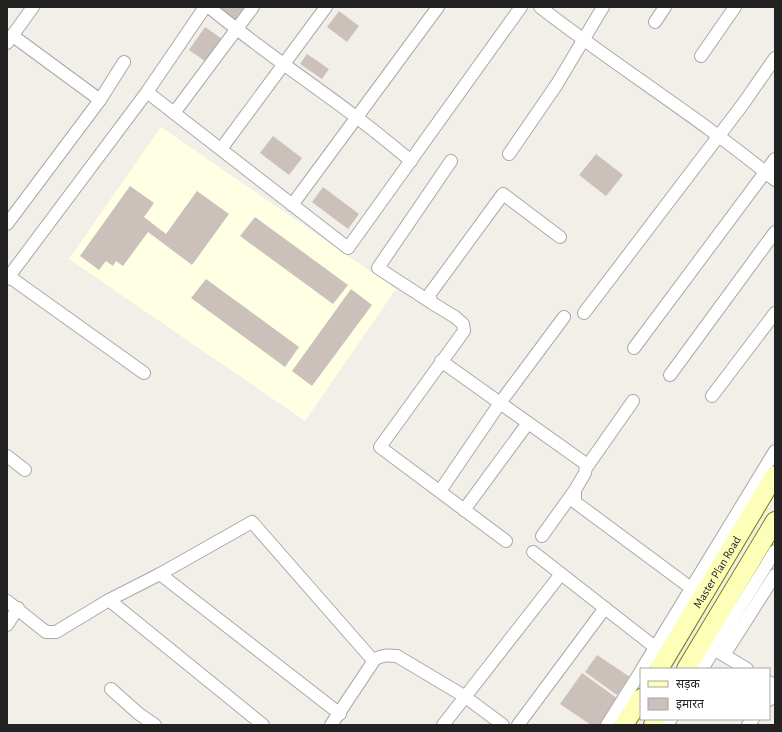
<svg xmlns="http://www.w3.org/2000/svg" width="782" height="732" font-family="'Alegreya Sans','Noto Sans Devanagari',sans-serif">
<rect width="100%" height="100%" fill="#f2efe8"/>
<polygon fill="#ffffe4" points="161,127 396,289 305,421 69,259"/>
<g fill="#cbc1ba">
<polygon points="218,7 245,7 235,23"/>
<polygon points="339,11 359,26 347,42 327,27"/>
<polygon points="205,27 225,41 209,64 189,50"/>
<polygon points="307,54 329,69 322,79 300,64"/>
<polygon points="273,136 302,158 289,175 260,153"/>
<polygon points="596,154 623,175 606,196 579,175"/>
<polygon points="130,186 154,203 144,217 166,234 197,191 229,214 192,265 148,232 123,266 116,261 113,266 106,261 99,270 80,256"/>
<polygon points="323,187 359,214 348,229 312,202"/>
<polygon points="255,217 348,285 333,304 240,236"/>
<polygon points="206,279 299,347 285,367 191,298"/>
<polygon points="351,289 372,305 312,386 292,371"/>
<polygon points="597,655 630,677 617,695 585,672"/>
<polygon points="582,673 618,699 600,725 591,725 560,704"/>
</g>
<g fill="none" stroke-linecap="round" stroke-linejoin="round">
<g stroke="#a9a9a9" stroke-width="14">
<g id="minor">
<path d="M209,7c47,39 98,73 147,110 19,14 37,29 55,44"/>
<path d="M540,7c77,60 160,111 235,173"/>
<polyline points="655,22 665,7"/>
<polyline points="13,36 100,100"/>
<polyline points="7,43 33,7"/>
<polyline points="701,56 735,7"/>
<polyline points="147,92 348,248 521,7"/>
<polyline points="174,113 253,7"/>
<polyline points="221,149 326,7"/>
<polyline points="509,154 557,84 603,7"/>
<polyline points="292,205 438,7"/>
<polyline points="7,224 100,100 124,62"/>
<polyline points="7,275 144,373"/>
<polyline points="7,279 147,92 205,7"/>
<polyline points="432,303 378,268 451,161"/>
<polyline points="584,313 743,104 775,58"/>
<polyline points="634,348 775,159"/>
<polyline points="441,361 500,403 564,317"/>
<polyline points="670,375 775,232"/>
<polyline points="712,396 775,313"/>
<polyline points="7,456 25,470"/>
<polyline points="586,468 633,401"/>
<polyline points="440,491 500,403 586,464 585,473 575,490 575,502 691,588"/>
<polyline points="464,510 528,423"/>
<polyline points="542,536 575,490"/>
<polyline points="506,541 380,447 464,331 463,324 455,317 432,303 429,295 503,194 560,237"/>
<polyline points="533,552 656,648"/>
<polyline points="160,574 340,714"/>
<polyline points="109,600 263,725"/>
<path d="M7,601l39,31h10l53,-32 51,-26 92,-52 119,136 4,1c8,-4 13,-4 22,-3l67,40 39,29"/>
<polyline points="7,625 18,608"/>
<polyline points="717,651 747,669"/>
<polyline points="724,655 775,575"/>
<polyline points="642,669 775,451"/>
<polyline points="702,669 775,551"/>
<polyline points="769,682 775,686"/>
<polyline points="111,689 139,714 155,725"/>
<polyline points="769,700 775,692"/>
<polyline points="331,725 375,659"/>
<polyline points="443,725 561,574"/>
<polyline points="518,725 605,608"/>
<polyline points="607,725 641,671"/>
<polyline points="667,725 671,719"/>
<polyline points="748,725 753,719"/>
</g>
</g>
<g stroke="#758100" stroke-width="20">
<g id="secondary">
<path id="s1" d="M659,669l116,-194"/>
<polyline points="686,669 775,521"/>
<polyline points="624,725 641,698"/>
<polyline points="653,725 656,719"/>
</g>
</g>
<use href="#minor" stroke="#fff" stroke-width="12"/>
<use href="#secondary" stroke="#fdffb9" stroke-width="18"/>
</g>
<g text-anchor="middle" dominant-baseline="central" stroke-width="3.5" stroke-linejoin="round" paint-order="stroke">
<g font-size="12" fill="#222" stroke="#fff">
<text stroke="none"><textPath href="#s1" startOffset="113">Master Plan Road</textPath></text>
</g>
</g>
<rect width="782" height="732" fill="none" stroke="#222222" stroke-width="16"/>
<rect x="640" y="668" width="130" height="52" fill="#ffffff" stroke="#a7a7a7"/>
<rect x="648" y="681" width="20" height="6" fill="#fdffb9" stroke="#a7a7a7"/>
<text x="676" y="688" font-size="12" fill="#222222">सड़क</text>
<rect x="648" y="698" width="20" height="12" fill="#cbc1ba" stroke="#a7a7a7"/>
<text x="676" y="708" font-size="12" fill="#222222">इमारत</text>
</svg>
